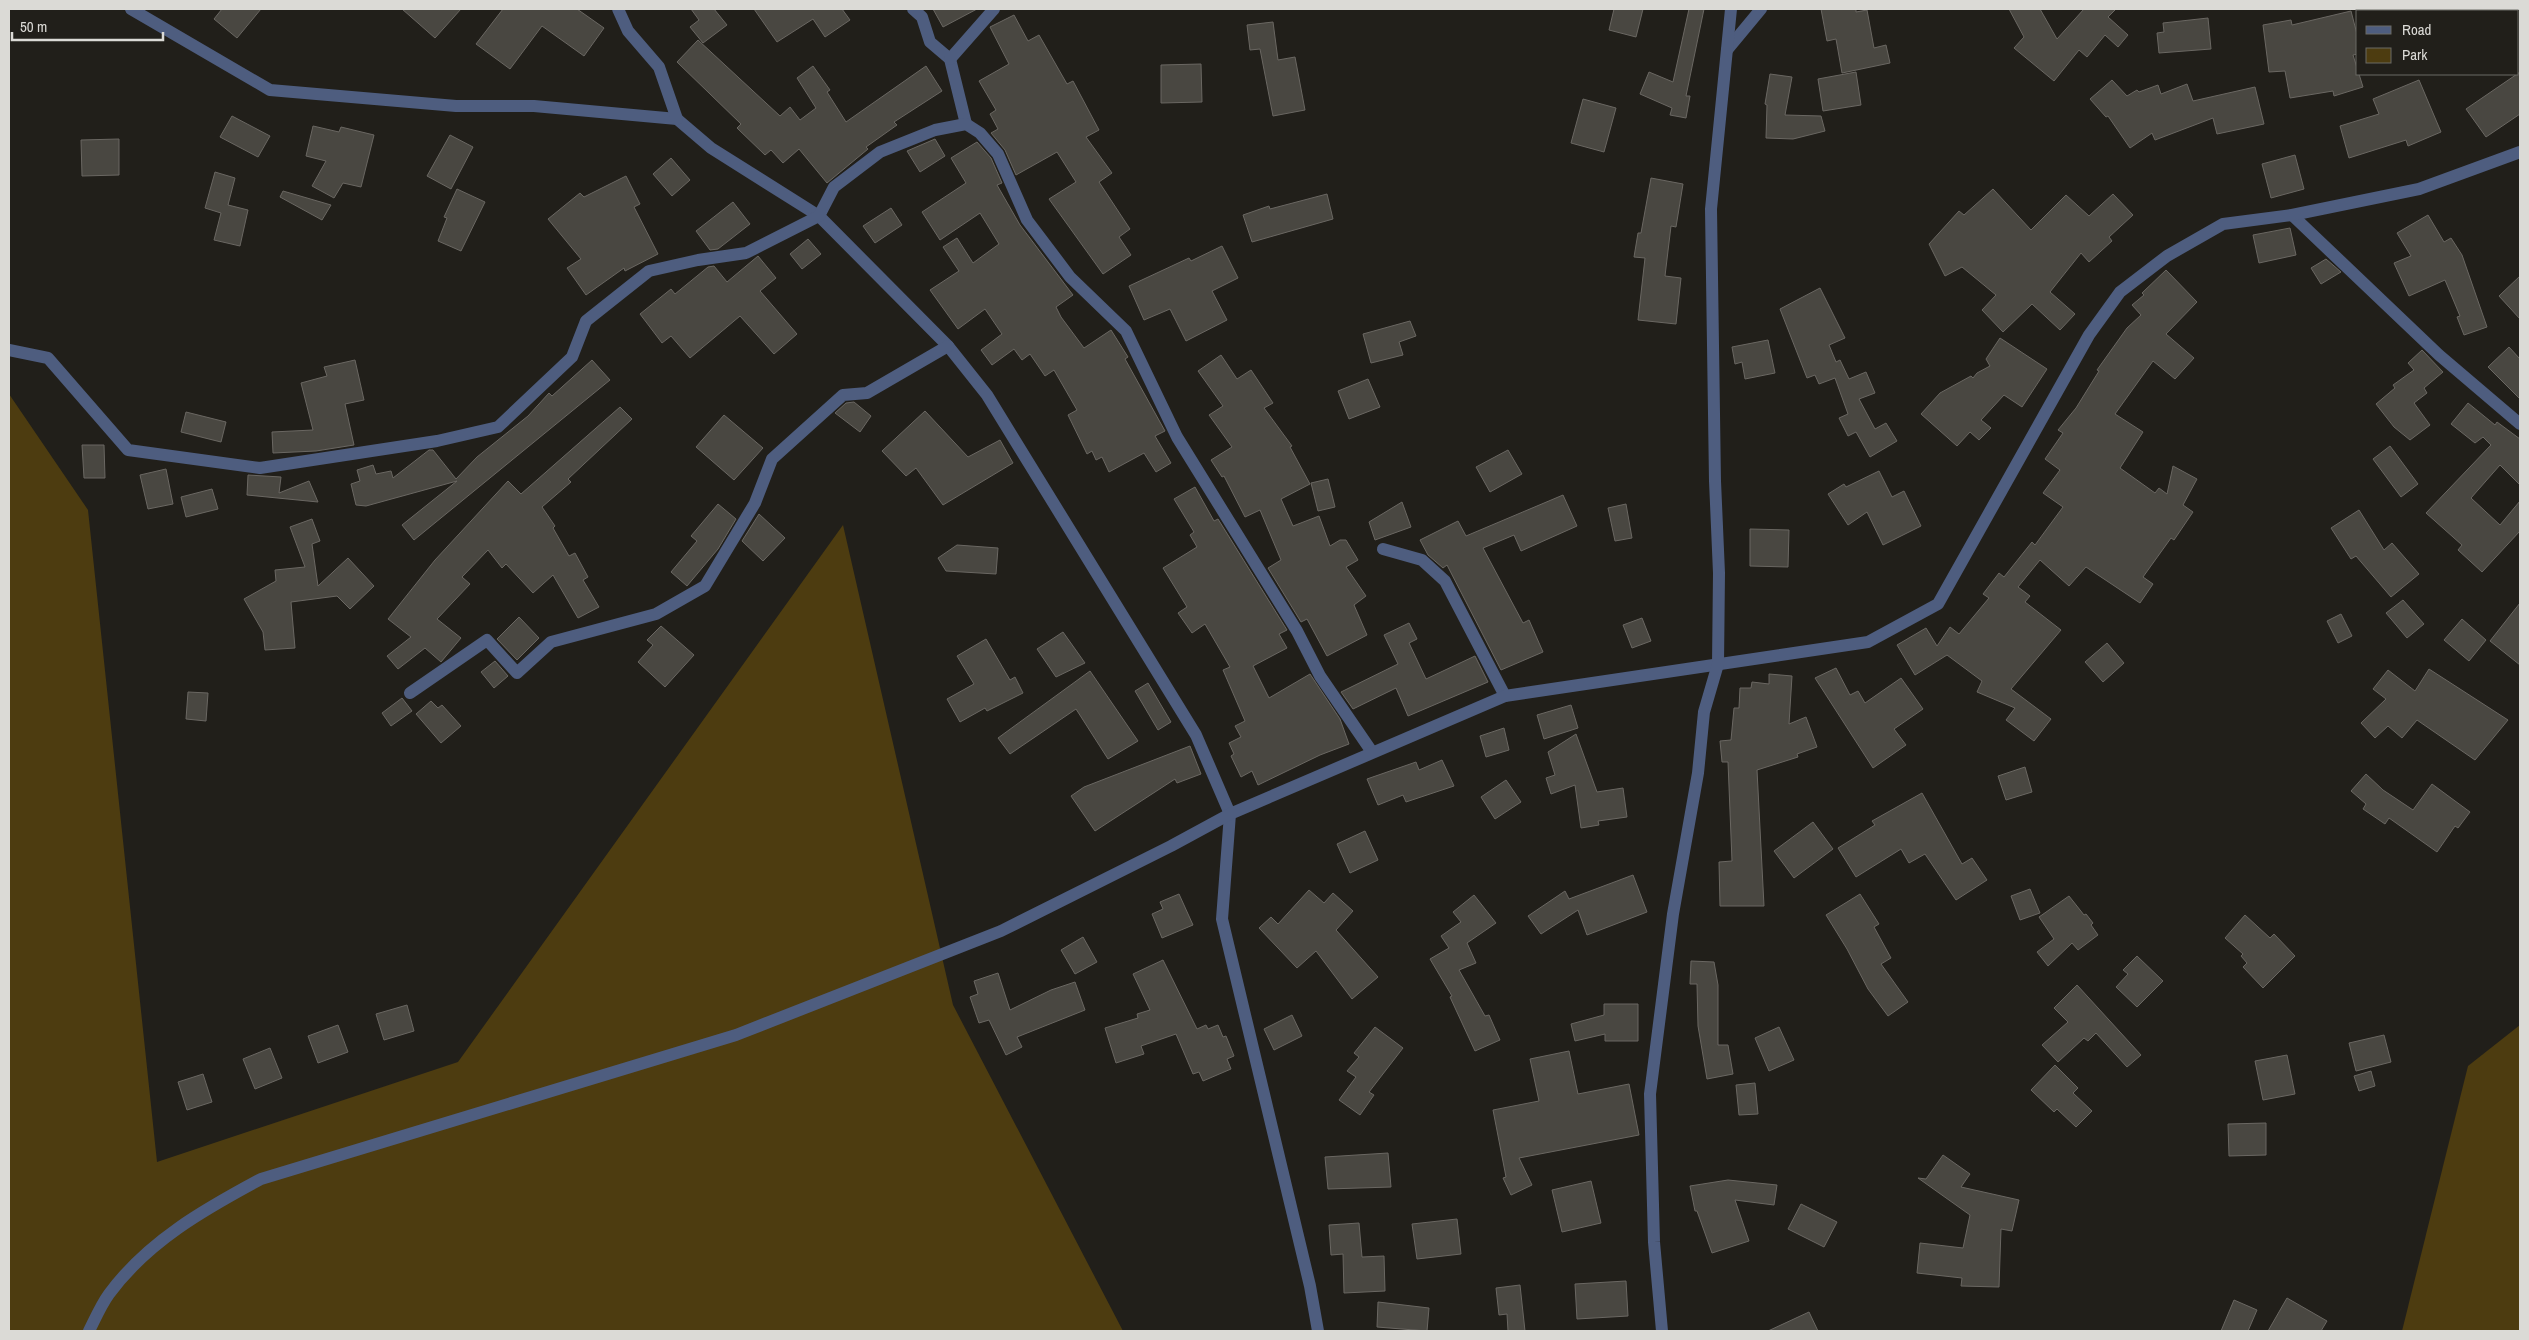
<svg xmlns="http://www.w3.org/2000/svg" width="2529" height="1340" font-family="'Archivo Narrow',sans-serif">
<rect width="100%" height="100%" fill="#211f1a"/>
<g fill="#4d3c10">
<polygon points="9,394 88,510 157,1162 458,1062 843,525 953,1005 1123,1331 9,1331"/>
<polygon points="2520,1025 2520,1331 2402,1331 2468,1066"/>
</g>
<g fill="#494741" stroke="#6a6762">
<polygon points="222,9 261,9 237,38 214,19"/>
<polygon points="402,9 461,9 435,38"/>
<polygon points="503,9 577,9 604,28 584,56 542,26 510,69 476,44"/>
<polygon points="691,9 714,9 727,25 703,43 690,27 699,20"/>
<polygon points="754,9 842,9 850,20 825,37 813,19 777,42"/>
<polygon points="933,9 977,9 943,27"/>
<polygon points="1614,9 1643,9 1636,37 1609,30"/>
<polygon points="1689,9 1704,9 1686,96 1690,96 1686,118 1670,115 1672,108 1640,94 1649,72 1673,82"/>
<polygon points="1821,9 1856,9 1856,12 1867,10 1874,48 1886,45 1890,63 1842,73 1836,39 1827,41"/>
<polygon points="2009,9 2040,9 2057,39 2084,9 2116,9 2108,17 2128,35 2118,47 2105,35 2087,57 2079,50 2054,81 2014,48 2024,37"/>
<polygon points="2351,11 2358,38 2358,54 2353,55 2363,87 2334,96 2333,91 2290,98 2285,71 2269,72 2263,25 2291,20 2292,25"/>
<polygon points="1014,15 1028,41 1039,35 1067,84 1073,81 1099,130 1086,137 1112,173 1099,182 1130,229 1119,237 1131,255 1103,274 1049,199 1076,182 1057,152 1016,175 1005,150 991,133 998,129 990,114 996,110 979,81 1009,64 990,27"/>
<polygon points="2208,18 2211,49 2159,53 2157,33 2164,32 2163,23"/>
<polygon points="1273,22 1278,60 1295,57 1305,110 1273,116 1260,49 1250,50 1247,25"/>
<polygon points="698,40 780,116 790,107 800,120 816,108 797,78 813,66 830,90 827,92 846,122 926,66 942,91 894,122 897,125 866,147 868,149 827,183 799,149 783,163 771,150 765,155 737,128 741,124 677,62"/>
<polygon points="1201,64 1202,102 1161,103 1161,65"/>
<polygon points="1856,72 1861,105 1823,111 1818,79"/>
<polygon points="2520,72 2520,114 2486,137 2466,109"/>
<polygon points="1770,74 1792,77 1785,115 1821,116 1825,131 1793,139 1766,138 1767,105 1765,104"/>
<polygon points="2112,80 2127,96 2137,90 2139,92 2158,85 2161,94 2187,84 2193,101 2255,87 2264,124 2217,134 2213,118 2155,140 2152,133 2130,148 2108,116 2106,117 2090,99"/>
<polygon points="2419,80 2441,132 2408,146 2406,140 2349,158 2340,126 2379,114 2373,99"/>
<polygon points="1583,99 1616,108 1604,152 1571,143"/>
<polygon points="232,116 270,136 258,157 220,137"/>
<polygon points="313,126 339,132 341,127 374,135 361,187 343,183 334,198 312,186 326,161 306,156"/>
<polygon points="450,135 473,147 451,189 427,176"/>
<polygon points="119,139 119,175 82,176 81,140"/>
<polygon points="935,139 945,156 920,172 907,151"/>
<polygon points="977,142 991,158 1002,183 997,185 1020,225 1073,295 1056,307 1061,317 1084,348 1111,330 1128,357 1125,359 1165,431 1155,436 1171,463 1156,472 1144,453 1109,472 1102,457 1096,460 1092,451 1087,454 1068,415 1077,410 1054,370 1045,376 1030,354 1022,360 1014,349 992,365 981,350 1002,334 985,309 958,329 930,290 959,271 943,247 957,238 973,263 999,244 980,213 940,240 922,212 966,183 951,158"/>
<polygon points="2295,155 2304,189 2271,198 2262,164"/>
<polygon points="671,158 690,180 672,196 653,174"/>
<polygon points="215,172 235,178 228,205 248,210 240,246 214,240 221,213 205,208"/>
<polygon points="626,176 640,204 634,207 658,254 625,271 624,268 586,295 567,268 581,259 548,219 580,193 584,197"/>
<polygon points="1651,178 1683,184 1676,227 1671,226 1665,276 1681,278 1676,324 1638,320 1645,258 1634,257 1638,233 1641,233"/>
<polygon points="457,189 485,202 461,251 438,241 447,218 444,217"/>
<polygon points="1993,189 2031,230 2066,195 2089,216 2113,194 2133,215 2109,237 2112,241 2089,262 2081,253 2050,292 2075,314 2060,330 2032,304 2003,332 1982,310 1996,295 1962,267 1945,276 1929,244 1959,211 1964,215"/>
<polygon points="283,191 331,205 322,220 280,197"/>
<polygon points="1327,194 1333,219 1252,242 1243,215 1269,206 1270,209"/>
<polygon points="733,202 750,224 718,249 710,250 696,231"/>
<polygon points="891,208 902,225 875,243 863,226"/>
<polygon points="2428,215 2444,242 2451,238 2462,255 2487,327 2464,335 2457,317 2460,316 2445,280 2409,296 2394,263 2411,256 2397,233"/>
<polygon points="2290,228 2296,255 2259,263 2253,235"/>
<polygon points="808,239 821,254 802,269 790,254"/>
<polygon points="1222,246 1238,278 1212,291 1227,320 1186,341 1170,309 1144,320 1129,286 1189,258 1191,261"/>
<polygon points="758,256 776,278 760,291 797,334 774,354 740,316 690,358 671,336 662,343 640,314 671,289 675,294 708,267 714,266 727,282"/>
<polygon points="2326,259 2341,272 2321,284 2311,268"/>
<polygon points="2166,270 2197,302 2166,334 2194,358 2175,379 2153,361 2115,414 2143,432 2120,468 2155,493 2159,488 2167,494 2173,466 2197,479 2183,505 2193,512 2174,540 2171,538 2143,577 2153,584 2140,603 2086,567 2069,586 2040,560 2018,587 2030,596 2025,602 2061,630 2011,689 2051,719 2034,741 2006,720 2015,708 1977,692 1982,681 1947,655 1915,675 1897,645 1926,628 1937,646 1950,627 1959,634 1989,598 1983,594 1999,573 2004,577 2032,542 2035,545 2063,507 2043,493 2060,470 2045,459 2063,433 2058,430 2076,408 2099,371 2097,370 2127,328 2141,315 2132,305 2144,295 2142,293"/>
<polygon points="2520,276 2520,319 2499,296"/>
<polygon points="1820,288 1845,338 1829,345 1836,362 1840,360 1849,379 1866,372 1875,393 1859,399 1875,429 1886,423 1897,441 1870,457 1856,432 1848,436 1839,418 1848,414 1835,378 1819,384 1815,375 1807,378 1780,309"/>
<polygon points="1410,321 1416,336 1399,342 1403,355 1371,363 1363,334"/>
<polygon points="2000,338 2047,369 2022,407 2004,395 1981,420 1991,428 1979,440 1970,432 1957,446 1921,414 1940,393 1971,376 1973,378 1977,373 1990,366 1986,359"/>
<polygon points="1768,340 1775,373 1745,379 1742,362 1735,364 1732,347"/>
<polygon points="2509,347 2520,359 2520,399 2488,367"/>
<polygon points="2422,350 2443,372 2424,388 2427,393 2414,403 2430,425 2410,440 2394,427 2376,404 2395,388 2393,385 2414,370 2408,363"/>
<polygon points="1221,355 1237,379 1251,370 1273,403 1264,408 1292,446 1290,447 1310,484 1281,499 1293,526 1319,516 1330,546 1340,540 1346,540 1358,560 1346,567 1366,596 1354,605 1367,635 1327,656 1307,619 1301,622 1268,568 1281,560 1260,510 1245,517 1224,476 1222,477 1211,460 1232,447 1209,415 1223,406 1198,371"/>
<polygon points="355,360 364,400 345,404 354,445 316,451 273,453 272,432 313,430 301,383 327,376 324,367"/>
<polygon points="592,360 610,380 414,540 402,525 457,481 366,506 356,505 351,484 360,481 357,470 373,465 376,474 391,471 393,478 429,450 433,450 456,479 477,457 528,416 549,393 552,396"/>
<polygon points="1368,379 1380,407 1349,419 1338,391"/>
<polygon points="854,402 871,416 860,432 835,413 846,403"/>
<polygon points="2468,403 2495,425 2497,422 2520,439 2520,485 2500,465 2471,498 2500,525 2520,501 2520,531 2482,572 2458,550 2462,545 2426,513 2491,445 2483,437 2475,443 2451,424"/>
<polygon points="620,407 632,419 568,479 571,482 542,507 555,526 553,528 569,556 575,553 588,577 583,580 599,607 578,618 553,575 533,593 506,564 502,568 488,550 462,577 470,584 437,619 461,638 441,662 425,648 398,669 387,656 411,637 388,619 435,560 508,481 521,494"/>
<polygon points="925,411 968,457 1000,440 1013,463 943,505 916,468 906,476 882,451"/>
<polygon points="186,412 226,422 221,442 181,432"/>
<polygon points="724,415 763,448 734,480 696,447"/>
<polygon points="82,445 104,445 105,478 84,478"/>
<polygon points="2390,446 2418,484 2401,497 2373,459"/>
<polygon points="1508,450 1522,474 1490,492 1476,467"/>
<polygon points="166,469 173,504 148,509 140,475"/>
<polygon points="1879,471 1892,497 1904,491 1921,526 1883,545 1867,512 1848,525 1828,494 1844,484 1846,487"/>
<polygon points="248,475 281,477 279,493 309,481 318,502 247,495"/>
<polygon points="1328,479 1335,507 1318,511 1311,483"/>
<polygon points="1195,487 1214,521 1218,519 1287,630 1279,634 1287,648 1253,666 1269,698 1310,674 1340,719 1349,744 1320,755 1258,785 1252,771 1241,777 1231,756 1234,754 1229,743 1241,737 1235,726 1245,721 1223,670 1230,667 1205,624 1192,633 1178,613 1187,607 1163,568 1197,547 1190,535 1194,532 1174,499"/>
<polygon points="212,489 218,509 186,517 181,497"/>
<polygon points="1563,495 1577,526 1521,551 1514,535 1483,548 1523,623 1529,620 1543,652 1501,670 1447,565 1443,568 1428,555 1420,540 1458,521 1466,536"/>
<polygon points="1402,502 1411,527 1375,540 1369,522"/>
<polygon points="718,504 736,519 718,549 687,586 671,572 697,541 691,536"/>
<polygon points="1626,504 1632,538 1615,541 1608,508"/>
<polygon points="2359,510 2384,550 2392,543 2419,574 2391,597 2356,556 2351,559 2331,528"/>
<polygon points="759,514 785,538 763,561 742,541"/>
<polygon points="312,519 320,541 312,544 318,586 348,558 374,586 350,609 337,596 291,602 295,648 265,650 263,632 244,599 276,581 275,570 305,567 290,527"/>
<polygon points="1750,529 1789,530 1788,567 1750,566"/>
<polygon points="957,545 998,548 996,574 946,571 938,558"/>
<polygon points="2403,600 2424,624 2407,638 2386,613"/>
<polygon points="2520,603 2520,665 2490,641"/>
<polygon points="2341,614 2352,636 2338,643 2327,621"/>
<polygon points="519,617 539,638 517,660 497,639"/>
<polygon points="1642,618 1651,641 1632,648 1623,625"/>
<polygon points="2462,619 2486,640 2469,661 2444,640"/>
<polygon points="1409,623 1417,639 1409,643 1426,679 1475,656 1488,682 1408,716 1396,688 1353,709 1341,692 1398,664 1384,635"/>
<polygon points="661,626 694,655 665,687 638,662 653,645 647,640"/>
<polygon points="1063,632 1085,663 1056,677 1037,649"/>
<polygon points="986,639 1010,680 1015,677 1023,693 987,711 985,708 960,722 947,699 974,684 957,656"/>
<polygon points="2107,643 2124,663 2103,682 2085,662"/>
<polygon points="495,661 508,676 494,688 481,672"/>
<polygon points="1836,668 1850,695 1858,691 1865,703 1901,678 1923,709 1894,729 1906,745 1873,768 1815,678"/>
<polygon points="2429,669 2508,720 2475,760 2417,720 2402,738 2388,726 2375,738 2361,723 2386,699 2373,689 2388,670 2415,691"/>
<polygon points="1090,671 1138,741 1108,759 1076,709 1010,754 998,738"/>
<polygon points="1769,674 1792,676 1789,724 1806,717 1817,747 1797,754 1798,757 1757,770 1764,906 1720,906 1719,862 1732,861 1728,762 1722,762 1720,741 1731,740 1734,708 1739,708 1740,688 1751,688 1752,682 1769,684"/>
<polygon points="1148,683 1171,722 1158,730 1135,691"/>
<polygon points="188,692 208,693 206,721 186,719"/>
<polygon points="402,698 412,711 391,726 382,713"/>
<polygon points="431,701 438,708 442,705 461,726 441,743 416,714"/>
<polygon points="1571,705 1578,728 1544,739 1537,715"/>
<polygon points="1504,728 1509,750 1486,757 1480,736"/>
<polygon points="1576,734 1597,792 1623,788 1627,817 1598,821 1599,825 1581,828 1575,785 1551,794 1546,778 1555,775 1548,752"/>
<polygon points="1190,746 1201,774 1177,783 1175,779 1095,831 1071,796 1084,787"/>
<polygon points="1442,760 1454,786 1406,802 1403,795 1378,805 1367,779 1416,762 1419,770"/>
<polygon points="2025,767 2032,792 2006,800 1998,776"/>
<polygon points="2366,774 2383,790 2413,810 2432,784 2470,812 2458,828 2455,826 2437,852 2389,818 2385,824 2363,809 2366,804 2351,791"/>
<polygon points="1506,780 1521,802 1495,819 1481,797"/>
<polygon points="1922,793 1962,864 1972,858 1987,880 1956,900 1925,854 1909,863 1901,849 1856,877 1838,848 1875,825 1872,821"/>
<polygon points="1813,822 1833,849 1794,878 1774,851"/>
<polygon points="1365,831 1378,860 1350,873 1337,844"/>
<polygon points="1633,875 1647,912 1587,935 1578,910 1541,934 1528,916 1565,891 1569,899"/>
<polygon points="2030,889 2040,913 2020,920 2011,896"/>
<polygon points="1309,890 1324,903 1333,893 1353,911 1336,930 1378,977 1352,999 1316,951 1297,968 1259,928 1271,917 1278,924"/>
<polygon points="1179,894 1193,925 1162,938 1152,914 1163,909 1160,902"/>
<polygon points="1860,894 1879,924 1874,927 1891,958 1881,964 1908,1002 1888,1016 1868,989 1847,949 1826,915"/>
<polygon points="1474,895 1496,923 1467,943 1476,963 1459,970 1485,1016 1489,1015 1500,1040 1475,1051 1450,997 1452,996 1430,959 1449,948 1441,936 1461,922 1453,912"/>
<polygon points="2069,896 2084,915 2086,914 2093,923 2091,925 2098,935 2078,950 2072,943 2048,966 2037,952 2054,939 2039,917"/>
<polygon points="2245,915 2270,938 2274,934 2295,956 2263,988 2243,967 2247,963 2241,956 2243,954 2225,938"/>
<polygon points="1083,937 1097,962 1075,974 1061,950"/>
<polygon points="2137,956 2163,981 2137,1007 2116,987 2128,974 2123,970"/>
<polygon points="1163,960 1197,1029 1206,1025 1208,1029 1218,1025 1223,1037 1226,1036 1234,1056 1227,1059 1231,1069 1203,1081 1199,1072 1193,1074 1176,1034 1141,1046 1144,1054 1116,1063 1105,1028 1138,1018 1137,1014 1150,1010 1133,974"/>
<polygon points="1691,961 1714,962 1718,985 1718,1045 1728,1045 1733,1074 1707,1079 1698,1026 1697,984 1690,984"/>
<polygon points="998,973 1010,1010 1051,990 1075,982 1085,1010 1017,1037 1022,1047 1006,1055 989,1020 979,1023 970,997 978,994 974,981"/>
<polygon points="2077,985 2141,1055 2127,1067 2096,1033 2088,1041 2084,1038 2058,1062 2042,1045 2068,1022 2054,1008"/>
<polygon points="1604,1004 1638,1004 1638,1041 1605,1041 1605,1034 1575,1041 1571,1024 1604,1015"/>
<polygon points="407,1005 414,1031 384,1040 376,1014"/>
<polygon points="1292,1015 1302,1036 1274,1050 1264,1029"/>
<polygon points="338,1025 348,1052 318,1063 308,1036"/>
<polygon points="1375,1027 1403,1048 1369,1092 1374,1095 1360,1115 1339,1100 1356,1077 1347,1071 1359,1057 1354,1053"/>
<polygon points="1779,1027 1794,1060 1769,1071 1755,1038"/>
<polygon points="2384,1035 2391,1062 2356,1071 2349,1043"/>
<polygon points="270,1048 282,1078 255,1089 243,1059"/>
<polygon points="1569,1051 1578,1094 1629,1084 1639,1135 1519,1158 1532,1185 1511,1195 1503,1178 1506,1177 1493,1110 1539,1101 1530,1059"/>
<polygon points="2287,1055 2295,1094 2263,1100 2255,1061"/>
<polygon points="2055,1065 2078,1088 2073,1093 2092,1111 2076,1127 2057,1109 2054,1112 2031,1090"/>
<polygon points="2371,1071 2375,1086 2359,1091 2354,1076"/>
<polygon points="203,1074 212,1102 187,1110 178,1082"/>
<polygon points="1755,1083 1758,1114 1739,1115 1736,1085"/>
<polygon points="2266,1123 2266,1155 2229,1156 2228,1124"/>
<polygon points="1388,1153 1391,1187 1328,1189 1325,1157"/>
<polygon points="1943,1155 1970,1174 1961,1187 2019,1200 2012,1231 2001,1229 1999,1287 1961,1286 1962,1278 1917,1273 1920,1243 1963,1248 1970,1215 1918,1178 1926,1179"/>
<polygon points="1728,1180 1777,1185 1774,1205 1735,1200 1749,1241 1712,1253 1697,1211 1695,1211 1690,1186"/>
<polygon points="1591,1181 1601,1223 1562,1232 1552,1190"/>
<polygon points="1801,1204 1837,1222 1824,1247 1788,1229"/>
<polygon points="1457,1219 1461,1254 1417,1259 1412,1224"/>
<polygon points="1359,1223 1362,1257 1384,1256 1385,1291 1344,1293 1343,1254 1331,1255 1329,1225"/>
<polygon points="1626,1281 1628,1316 1577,1319 1575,1284"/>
<polygon points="1520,1285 1525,1331 1508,1331 1507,1314 1499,1315 1496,1288"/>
<polygon points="2287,1298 2327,1321 2321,1331 2268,1331"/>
<polygon points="2234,1300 2257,1310 2248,1331 2221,1331"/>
<polygon points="1378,1302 1429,1308 1427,1331 1377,1327"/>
<polygon points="1809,1312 1818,1331 1768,1331"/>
</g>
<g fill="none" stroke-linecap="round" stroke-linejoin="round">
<g stroke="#4e5d7f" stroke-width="12">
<polyline points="131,9 270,90 456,106 534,106 677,119 711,148 819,216 948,346 987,395 1196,735 1230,814 1222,919 1310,1286 1318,1331"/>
<polyline points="618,9 628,31 659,67 677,119"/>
<polyline points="913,9 922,17 930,42 950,59 966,124"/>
<polyline points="1727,50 1761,9"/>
<polyline points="950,59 994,9"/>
<polyline points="2292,215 2439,355 2520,424"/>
<polyline points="9,350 48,358 128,450 260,468 437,441 498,427 572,357 586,321 649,271 698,260 746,253 819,216 834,187 880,152 935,130 966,124 980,133 998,154 1027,220 1070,277 1126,331 1177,437 1297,631 1320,676 1372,752"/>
<polyline points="1383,549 1422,560 1445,581 1505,696"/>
<polyline points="410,693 487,640 517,673 551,642 656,614 705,586 755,503 772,459 843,395 867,393 948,346"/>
<path d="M89,1331c6,-12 12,-26 20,-37 39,-53 96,-85 152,-115l475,-144 265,-104 170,-85 59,-32 275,-118 363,-54 70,-38 151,-269 31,-43 47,-36 56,-32 69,-9 127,-26 101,-37"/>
<polyline points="1662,1331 1654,1242 1650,1094 1673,914 1698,773 1704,712 1718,664 1719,573 1715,481 1711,209 1731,9"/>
</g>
</g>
<rect width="2529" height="1340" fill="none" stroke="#dbdad6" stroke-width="20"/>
<rect x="2356" y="10" width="162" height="65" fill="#211f1a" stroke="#6b6a65"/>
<rect x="2366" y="26" width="25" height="8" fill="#4e5d7f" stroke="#6b6a65"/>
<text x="2402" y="35" font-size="15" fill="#dbdad6">Road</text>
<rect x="2366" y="48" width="25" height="15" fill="#4d3c10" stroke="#6b6a65"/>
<text x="2402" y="60" font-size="15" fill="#dbdad6">Park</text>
<path d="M12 32v8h151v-8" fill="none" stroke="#dbdad6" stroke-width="2.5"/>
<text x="20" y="32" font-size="15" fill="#dbdad6" stroke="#211f1a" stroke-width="4" paint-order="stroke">50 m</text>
</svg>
